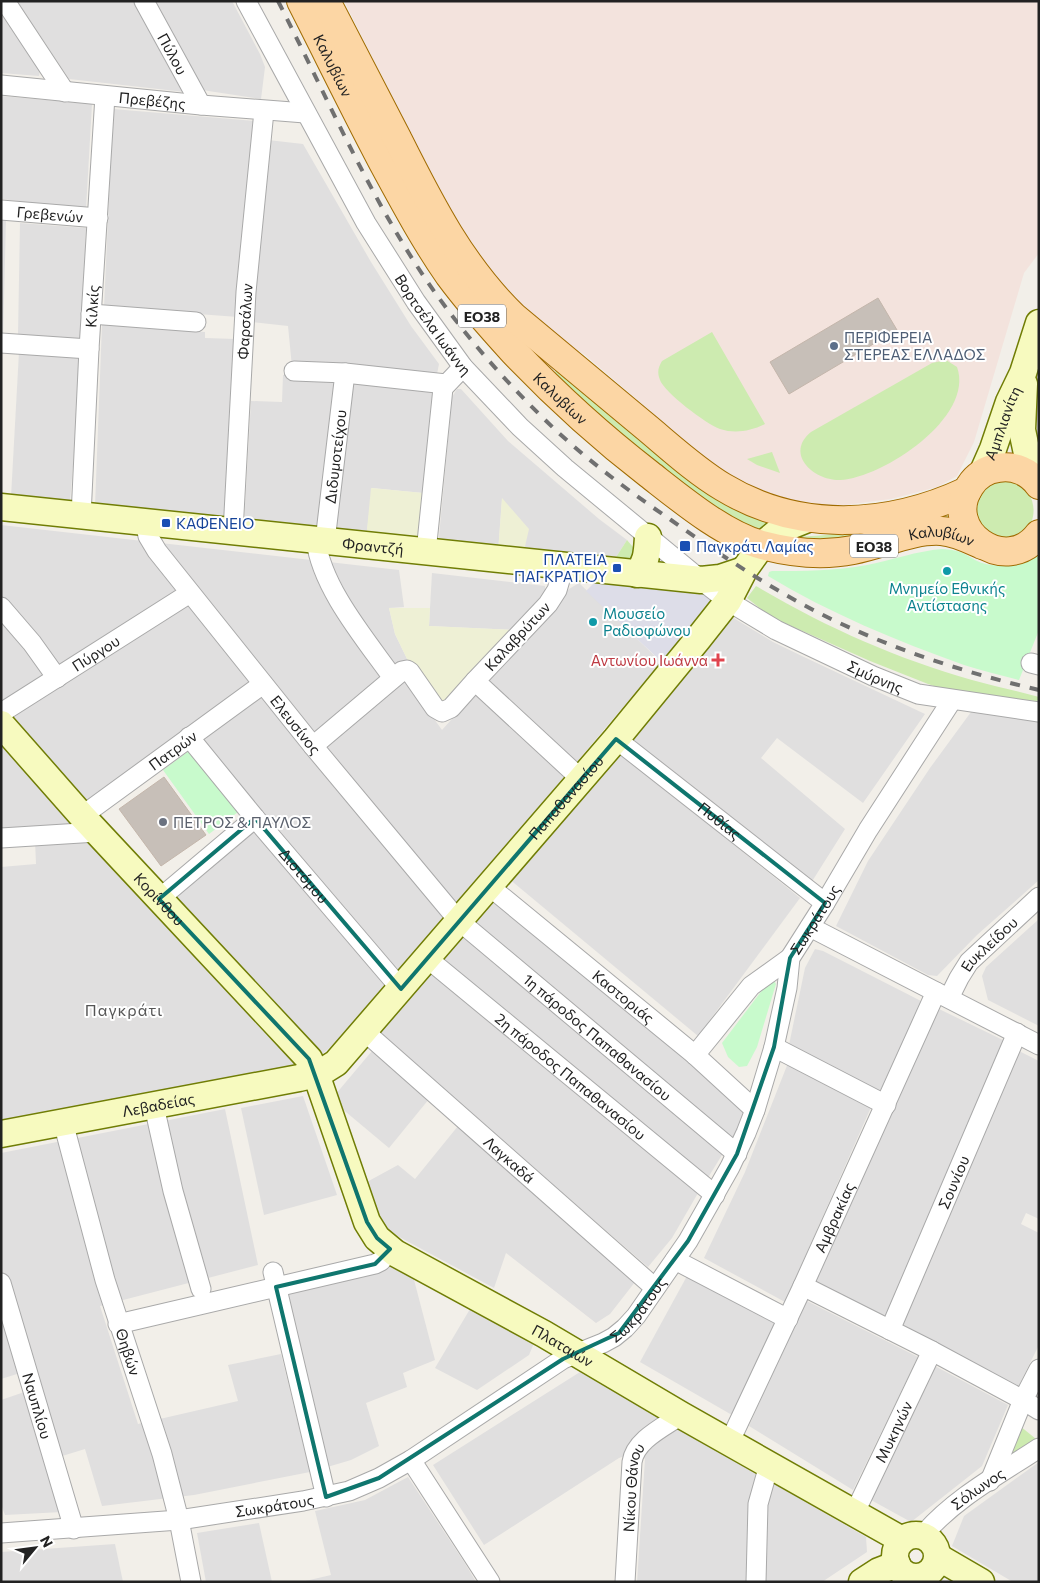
<svg xmlns="http://www.w3.org/2000/svg" width="1040" height="1583" font-family="Commissioner,sans-serif">
<rect width="100%" height="100%" fill="#f2efe9"/>
<g fill="#e0dfdf">
<polygon points="17,1 139,1 185,92 69,79"/>
<polygon points="153,1 232,1 260,54 265,67 261,99 202,90"/>
<polygon points="1,14 40,71 39,76 1,73"/>
<polygon points="1,96 92,104 86,209 1,199"/>
<polygon points="113,109 255,121 238,317 104,307"/>
<polygon points="268,140 303,144 371,262 411,326 439,364 436,379 292,367 288,326 252,322"/>
<polygon points="1,218 6,219 3,340 1,340"/>
<polygon points="20,223 86,228 82,341 18,336"/>
<polygon points="102,324 205,332 205,338 236,339 227,519 95,506"/>
<polygon points="19,352 82,357 70,502 11,497"/>
<polygon points="283,375 341,377 321,534 244,525 251,401 282,402"/>
<polygon points="350,378 434,388 423,493 372,488 366,540 331,537"/>
<polygon points="457,389 461,389 508,441 599,519 627,540 611,565 523,555 502,499 498,553 438,547 452,397"/>
<polygon points="1,525 399,570 404,607 389,608 395,634 409,663 399,670 442,730 569,589 579,583 661,662 352,1029 321,1055 173,895 265,815 190,725 86,803 1,710"/>
<polygon points="432,573 545,586 545,599 513,630 429,626"/>
<polygon points="732,617 773,642 804,657 925,714 863,803 777,738 761,758 845,829 811,883 630,738"/>
<polygon points="971,712 1016,716 1039,721 1039,880 977,935 937,976 928,975 836,926 868,861 930,768"/>
<polygon points="1,746 75,827 1,833"/>
<polygon points="618,751 800,898 698,1036 508,878"/>
<polygon points="83,837 296,1061 298,1068 1,1121 1,867 36,864 35,840"/>
<polygon points="492,896 747,1110 730,1143 469,924"/>
<polygon points="1039,919 1039,1026 988,1000 982,976 986,967"/>
<polygon points="462,931 725,1150 706,1181 440,959"/>
<polygon points="815,949 823,951 923,1002 880,1091 789,1045 805,968"/>
<polygon points="430,970 698,1193 672,1238 648,1267 377,1033"/>
<polygon points="939,1009 1005,1041 885,1319 814,1281"/>
<polygon points="372,1051 429,1099 389,1148 340,1107 335,1095"/>
<polygon points="1019,1051 1039,1061 1039,1219 1026,1213 1021,1224 1039,1233 1039,1345 1018,1387 901,1324"/>
<polygon points="788,1063 872,1105 785,1302 704,1258 745,1172"/>
<polygon points="303,1096 337,1195 264,1215 241,1108"/>
<polygon points="225,1109 258,1265 100,1306 138,1424 238,1401 228,1365 281,1354 310,1472 194,1495 102,1506 85,1449 46,1461 62,1512 5,1515 1,1504 1,1400 39,1387 33,1369 1,1379 1,1153"/>
<polygon points="458,1126 635,1282 610,1314 596,1323 506,1253 494,1288 379,1226 365,1183 398,1165 415,1179"/>
<polygon points="392,1264 413,1276 435,1360 403,1373 407,1387 366,1403 379,1446 351,1460 324,1468 281,1290"/>
<polygon points="687,1276 776,1322 732,1415 640,1362"/>
<polygon points="805,1300 918,1357 853,1490 749,1426"/>
<polygon points="470,1309 534,1343 529,1355 477,1390 435,1368"/>
<polygon points="933,1365 1008,1405 982,1466 911,1522 871,1500"/>
<polygon points="580,1372 866,1537 867,1552 822,1582 637,1582 645,1459 636,1452 619,1458 484,1545 433,1465"/>
<polygon points="1039,1462 1039,1582 1013,1582 952,1546 964,1516"/>
<polygon points="408,1477 466,1565 476,1582 301,1582 331,1575 315,1511 365,1500"/>
<polygon points="259,1523 272,1582 206,1582 197,1533"/>
<polygon points="115,1544 123,1582 1,1582 1,1552"/>
</g>
<polygon fill="#f3e3dd" points="344,1 1039,1 1039,253 1024,273 974,442 957,476 937,487 891,499 845,505 809,504 781,499 725,475 585,355 542,327 512,298 481,259 462,230 416,145"/>
<g fill="#eef0d5">
<polygon points="371,488 423,493 417,546 366,540"/>
<polygon points="502,498 529,529 523,555 498,553"/>
<polygon points="389,608 430,608 429,626 513,630 447,707 409,663 395,634"/>
</g>
<g fill="#cdebb0">
<path d="M712,332l53,92c-14,7 -30,10 -45,5 -14,-5 -56,-37 -60,-49 -3,-8 -2,-12 2,-19z"/>
<path d="M946,360l11,7c18,50 -74,111 -117,113 -26,1 -56,-26 -29,-48l121,-69z"/>
<polygon points="557,371 656,453 716,498 749,515 775,520 760,528 750,528 685,492 553,375 554,372"/>
<polygon points="772,452 780,473 757,465 747,459"/>
<path d="M1001,479c4,1 11,1 15,3 19,8 24,37 8,50 -6,4 -16,6 -23,7l-20,-10 -7,-23 12,-21z"/>
<path d="M947,507l1,17 -79,9 -34,8 -54,-4 1,-1c58,4 110,-15 165,-29z"/>
<polygon points="627,540 638,553 640,558 611,565"/>
<path d="M756,586c67,40 141,73 216,94 22,6 45,11 67,17v3l-3,1 -87,-10 -21,-7 -58,-23 -99,-44 -24,-19z"/>
<polygon points="1020,1426 1036,1439 1006,1459"/>
</g>
<g fill="#c8facc">
<path d="M942,549c16,1 20,3 33,11 24,12 42,1 64,-9v79l-20,50c-18,-5 -37,-9 -55,-15 -67,-24 -135,-52 -196,-89l1,-4 3,-1c32,0 63,0 95,-6 25,-5 50,-14 75,-16z"/>
<polygon points="193,748 242,809 209,834 163,770"/>
<polygon points="774,981 776,984 757,1047 747,1066 739,1067 728,1057 722,1043 763,989"/>
</g>
<polygon fill="#dddde8" points="594,583 689,585 711,598 714,603 665,665 586,591"/>
<g fill="#c7bfb8" stroke="#c4b6ab">
<polygon points="878,298 897,330 789,394 770,362"/>
<polygon points="164,777 206,835 161,866 119,809"/>
</g>
<g fill="none" stroke-linecap="round" stroke-linejoin="round">
<g stroke="#a9a9a9" stroke-width="21">
<g id="street">
<polyline points="5,1 65,92"/>
<path id="s1" d="M144,1l57,104"/>
<path id="s2" d="M246,1l120,222 50,79 47,65 57,60 45,41 136,112 27,21 48,29 97,46 45,18 121,18"/>
<path id="s3" d="M1,85l200,20 104,8"/>
<path id="s4" d="M1,210l97,8"/>
<polyline points="91,314 196,322"/>
<polyline points="1,343 89,349"/>
<polyline points="294,371 345,373 446,384"/>
<path id="s5" d="M81,516l8,-167 16,-253"/>
<path id="s6" d="M145,522l3,14 9,15 156,195 145,174 279,234"/>
<path id="s7" d="M233,532l13,-240 18,-181"/>
<path d="M316,540c5,47 50,100 77,138"/>
<path id="s8" d="M325,541l20,-168"/>
<polyline points="426,552 443,388 463,367"/>
<polyline points="564,566 557,590 548,604 475,681 581,779"/>
<polyline points="1,607 32,643 57,678"/>
<polyline points="1031,663 1039,665"/>
<path id="s9" d="M1,713l189,-120"/>
<path id="s10" d="M189,737l66,81 146,171"/>
<path id="s11" d="M616,739l209,164"/>
<polyline points="313,746 402,671 407,670 410,672 435,708 442,712 451,708 475,681"/>
<path id="s12" d="M82,816l181,-132"/>
<polyline points="1,838 97,832"/>
<path id="s13" d="M489,886l206,169 60,55"/>
<polyline points="159,899 255,818"/>
<polyline points="810,927 1039,1045"/>
<path id="s14" d="M427,958l288,237"/>
<path id="s15" d="M949,998l10,-20 10,-16 70,-65"/>
<path id="s16" d="M364,1031l291,257"/>
<polyline points="774,1047 886,1105"/>
<polyline points="695,1055 751,986 790,958"/>
<polyline points="154,1106 173,1191 201,1289"/>
<path id="s17" d="M63,1122l42,158 57,174 17,66 12,62"/>
<polyline points="675,1260 788,1319"/>
<polyline points="273,1272 326,1497"/>
<path id="s18" d="M1,1283l73,246"/>
<polyline points="803,1286 932,1351 1023,1400 1039,1410"/>
<polyline points="118,1324 375,1264 381,1261 390,1249"/>
<path id="s19" d="M890,1330l127,-297"/>
<path id="s20" d="M729,1443l74,-157 133,-294"/>
<polyline points="411,1460 490,1582"/>
<polyline points="990,1481 1023,1400 1039,1369"/>
<path id="s21" d="M855,1512l77,-161"/>
<path id="s22" d="M1,1533l178,-13 124,-19 46,-10 30,-13 32,-18 152,-101 40,-16 11,-6 11,-9 11,-12 52,-75 42,-74 16,-34 9,-23 19,-63 13,-59 3,-30 35,-55 43,-73 84,-130"/>
<path id="s23" d="M923,1535c32,-37 75,-60 116,-87"/>
<polyline points="920,1577 921,1582"/>
<path id="s24" d="M625,1582l7,-120c3,-22 32,-35 49,-47"/>
<polyline points="756,1582 758,1504 769,1465"/>
</g>
</g>
<g stroke="#707d05" stroke-width="29">
<g id="secondary">
<polyline points="1024,384 1022,430 1032,477"/>
<path id="s25" d="M982,474l11,-25 16,-47 14,-29 16,-50"/>
<path id="s26" d="M1,507l700,73 19,-2 24,-8"/>
<path d="M637,574c10,-12 10,-22 11,-37"/>
<path id="s27" d="M1,724l81,92 227,243 7,15 51,148 10,16 18,15 149,81 137,81 221,125"/>
<path id="s28" d="M1,1134l298,-56 21,-5 16,-10 280,-324 82,-100 30,-38 16,-31 18,-25 18,-15 30,-12"/>
<circle cx="916" cy="1556" r="21"/>
<polyline points="938,1557 981,1582"/>
<polyline points="862,1582 879,1571 897,1564"/>
</g>
</g>
<g stroke="#a06b00" stroke-width="30">
<g id="primary">
<path id="s29" d="M301,1c29,57 57,115 87,171 19,35 38,70 61,103 20,27 43,53 65,77 42,44 87,85 135,122 32,25 75,61 113,71 30,8 61,11 91,5 28,-5 60,-21 88,-19 15,1 28,8 41,14"/>
<path d="M326,1c24,47 48,93 72,139 32,64 64,127 116,177 42,35 84,70 126,105 27,22 53,47 83,65 76,46 165,41 244,4"/>
<path d="M1039,485c-9,-13 -25,-20 -41,-17 -11,1 -22,8 -28,18 -30,44 36,92 69,48"/>
</g>
</g>
<use href="#street" stroke="#fff" stroke-width="19"/>
<use href="#secondary" stroke="#f7fabf" stroke-width="26"/>
<use href="#primary" stroke="#fcd6a4" stroke-width="28"/>
<path stroke="#707070" stroke-width="4" stroke-dasharray="10 10" stroke-linecap="butt" d="M278,1c45,88 84,179 137,262 40,62 91,121 146,172 34,31 72,59 110,85 35,25 71,49 108,71 79,47 170,78 260,99"/>
</g>
<path fill="none" stroke="#0f766e" stroke-width="4" stroke-linejoin="round" d="M616,739l209,164 -35,55 -16,89 -37,107 -49,87 -69,92 -56,26 -184,119 -53,19 -50,-210 99,-23 15,-15 -13,-11 -10,-16 -58,-163 -150,-160 96,-81 146,171z"/>
<circle fill="#5c6f8a" stroke="#fff" stroke-width="2" cx="834" cy="346" r="5"/>
<g fill="#1a4fb4" stroke="#fff" stroke-width="2">
<rect x="161" y="518" width="10" height="10" rx="2.5"/>
<rect x="679" y="540" width="12" height="12" rx="2.5"/>
<rect x="612" y="563" width="10" height="10" rx="2.5"/>
</g>
<g fill="#0f9aa8" stroke="#fff" stroke-width="2">
<circle cx="947" cy="571" r="5"/>
<circle cx="593" cy="622" r="5"/>
</g>
<path fill="#e0444e" stroke="#fff" stroke-width="2" d="M715.5 652.5h5v5h5v5h-5v5h-5v-5h-5v-5h5z"/>
<circle fill="#6b7280" stroke="#fff" stroke-width="2" cx="163" cy="822" r="5"/>
<g text-anchor="middle" dominant-baseline="central" stroke-width="4" stroke-linejoin="round" paint-order="stroke">
<g fill="#fff" stroke="#646464" stroke-width="1">
<rect x="458" y="304.5" width="48" height="23" rx="4"/>
<rect x="850" y="534.5" width="48" height="23" rx="4"/>
</g>
<g font-size="14" font-weight="bold" fill="#222">
<text x="482" y="316">ΕΟ38</text>
<text x="874" y="546">ΕΟ38</text>
</g>
<g font-size="15" fill="#222" stroke="#fff">
<text stroke="none"><textPath href="#s1" startOffset="60">Πύλου</textPath></text>
<text stroke="none"><textPath href="#s29" startOffset="72">Καλυβίων</textPath></text>
<text stroke="none"><textPath href="#s3" startOffset="152">Πρεβέζης</textPath></text>
<text stroke="none"><textPath href="#s4" startOffset="49">Γρεβενών</textPath></text>
<text stroke="none"><textPath href="#s5" startOffset="210">Κιλκίς</textPath></text>
<text stroke="none"><textPath href="#s7" startOffset="211">Φαρσάλων</textPath></text>
<text stroke="none"><textPath href="#s2" startOffset="374">Βορτσέλα Ιωάννη</textPath></text>
<text stroke="none"><textPath href="#s29" startOffset="478">Καλυβίων</textPath></text>
<text stroke="none"><textPath href="#s25" startOffset="55">Αμπλιανίτη</textPath></text>
<text stroke="none"><textPath href="#s8" startOffset="85">Διδυμοτείχου</textPath></text>
<text stroke="none"><textPath href="#s29" startOffset="912">Καλυβίων</textPath></text>
<text stroke="none"><textPath href="#s26" startOffset="374">Φραντζή</textPath></text>
<text transform="translate(517 636) rotate(-47)">Καλαβρύτων</text>
<text stroke="none"><textPath href="#s9" startOffset="112">Πύργου</textPath></text>
<text stroke="none"><textPath href="#s2" startOffset="946">Σμύρνης</textPath></text>
<text stroke="none"><textPath href="#s6" startOffset="254">Ελευσίνος</textPath></text>
<text stroke="none"><textPath href="#s12" startOffset="112">Πατρών</textPath></text>
<text stroke="none"><textPath href="#s28" startOffset="695">Παπαθανασίου</textPath></text>
<text stroke="none"><textPath href="#s11" startOffset="132">Πυθίας</textPath></text>
<text stroke="none"><textPath href="#s10" startOffset="180">Διστόμου</textPath></text>
<text stroke="none"><textPath href="#s27" startOffset="236">Κορίνθου</textPath></text>
<text stroke="none"><textPath href="#s22" startOffset="1130">Σωκράτους</textPath></text>
<text stroke="none"><textPath href="#s15" startOffset="68">Ευκλείδου</textPath></text>
<text stroke="none"><textPath href="#s13" startOffset="174">Καστοριάς</textPath></text>
<text stroke="none"><textPath href="#s6" startOffset="690">1η πάροδος Παπαθανασίου</textPath></text>
<text stroke="none"><textPath href="#s14" startOffset="186">2η πάροδος Παπαθανασίου</textPath></text>
<text stroke="none"><textPath href="#s28" startOffset="160">Λεβαδείας</textPath></text>
<text stroke="none"><textPath href="#s16" startOffset="194">Λαγκαδά</textPath></text>
<text stroke="none"><textPath href="#s19" startOffset="161">Σουνίου</textPath></text>
<text stroke="none"><textPath href="#s20" startOffset="249">Αμβρακίας</textPath></text>
<text stroke="none"><textPath href="#s22" startOffset="695">Σωκράτους</textPath></text>
<text stroke="none"><textPath href="#s27" startOffset="862">Πλαταιών</textPath></text>
<text stroke="none"><textPath href="#s17" startOffset="239">Θηβών</textPath></text>
<text stroke="none"><textPath href="#s18" startOffset="128">Ναυπλίου</textPath></text>
<text stroke="none"><textPath href="#s21" startOffset="89">Μυκηνών</textPath></text>
<text stroke="none"><textPath href="#s24" startOffset="95">Νίκου Θάνου</textPath></text>
<text stroke="none"><textPath href="#s23" startOffset="72">Σόλωνος</textPath></text>
<text stroke="none"><textPath href="#s22" startOffset="275">Σωκράτους</textPath></text>
</g>
<g font-size="15" fill="#4e5e75" stroke="#fff" text-anchor="start">
<text x="844" y="337">ΠΕΡΙΦΕΡΕΙΑ<tspan x="844" dy="17">ΣΤΕΡΕΑΣ ΕΛΛΑΔΟΣ</tspan></text>
</g>
<g font-size="15" fill="#164399" stroke="#fff" text-anchor="start">
<text x="176" y="523">ΚΑΦΕΝΕΙΟ</text>
<text x="696" y="546">Παγκράτι Λαμίας</text>
<text x="607" y="559" text-anchor="end">ΠΛΑΤΕΙΑ<tspan x="607" dy="17">ΠΑΓΚΡΑΤΙΟΥ</tspan></text>
</g>
<g font-size="15" fill="#0d838f" stroke="#fff">
<text x="947" y="588">Μνημείο Εθνικής<tspan x="947" dy="17">Αντίστασης</tspan></text>
<text x="603" y="613" text-anchor="start">Μουσείο<tspan x="603" dy="17">Ραδιοφώνου</tspan></text>
</g>
<g font-size="15" fill="#be3a42" stroke="#fff" text-anchor="end">
<text x="708" y="660">Αντωνίου Ιωάννα</text>
</g>
<g font-size="15" fill="#5b616d" stroke="#fff" text-anchor="start">
<text x="173" y="822">ΠΕΤΡΟΣ &amp; ΠΑΥΛΟΣ</text>
</g>
<g font-size="16" letter-spacing="1" fill="#555" stroke="#fff">
<text x="124" y="1009">Παγκράτι</text>
</g>
</g>
<rect width="1040" height="1583" fill="none" stroke="#222222" stroke-width="5"/>
<g transform="translate(35 1548) rotate(61)" stroke="#ffffff" stroke-width="4" paint-order="stroke">
<path d="M0-4L9 19L0 12L-9 19Z" fill="#222222"/>
<text y="-8" font-size="14" font-weight="bold" text-anchor="middle" fill="#222222">N</text>
</g>
</svg>
